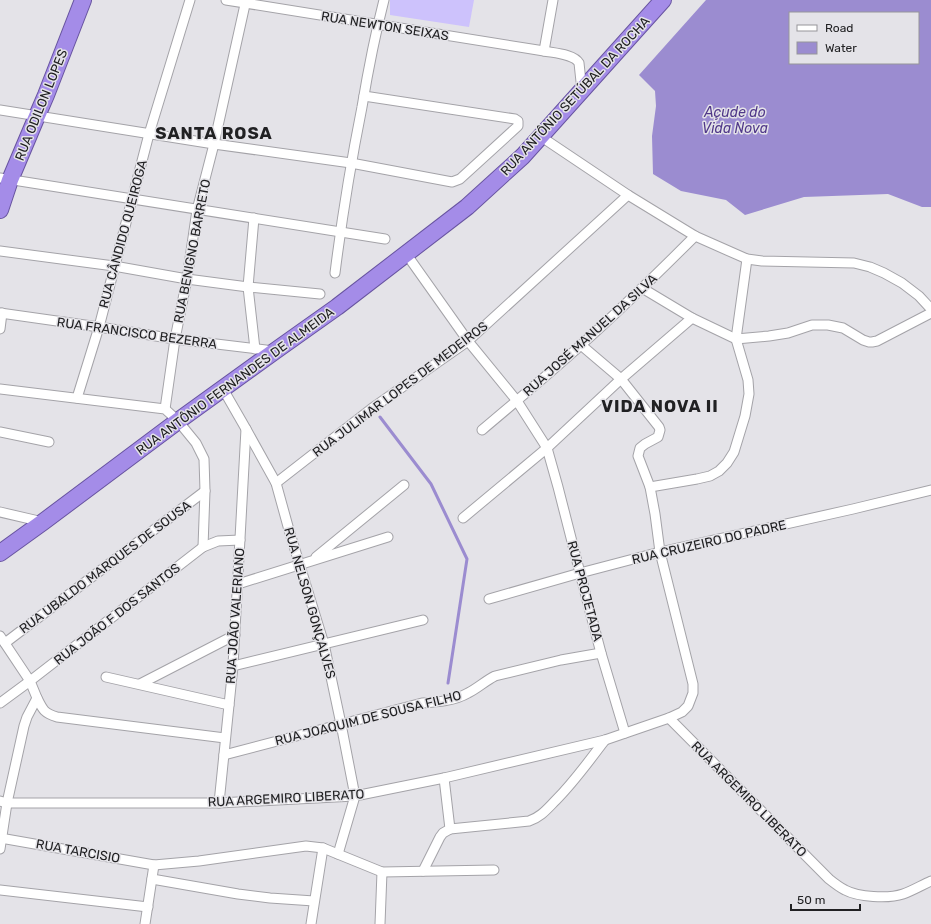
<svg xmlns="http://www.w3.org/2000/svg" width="931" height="924" font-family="Rubik,sans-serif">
<rect width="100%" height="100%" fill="#e4e3e8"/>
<polygon fill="#cdc2fc" points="390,0 474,0 469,27 390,15"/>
<path fill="#9b8cd0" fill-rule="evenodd" d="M706,0h225v207h-9l-34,-13 -84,3 -59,18 -19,-15 -45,-9 -28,-17 -1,-38 4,-30 -1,-15 -16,-16zM790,13h128v50h-128z"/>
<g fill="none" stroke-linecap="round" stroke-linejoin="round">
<polyline stroke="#9b8cd0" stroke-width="3" points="380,417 431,484 467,559 448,683"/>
<g stroke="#a4a3a8" stroke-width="11">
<g id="minor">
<path d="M226,0l318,51c10,2 30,3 35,12l3,28"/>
<polyline points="544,51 553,0"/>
<polyline points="0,110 214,144 351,163 452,182 460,179 518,126 518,121 515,119 364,96"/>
<polyline points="540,136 628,195 695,236 747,259 762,261 854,263 870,267 884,273 902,283 919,296 931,309"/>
<polyline points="0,178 385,239"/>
<polyline points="254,218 248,287 255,349"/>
<polyline points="0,251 114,266 187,279 248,287 320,294"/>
<polyline points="407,255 468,341 517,401 547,448 558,487 580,573 601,653 625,733"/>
<path d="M335,273c7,-56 16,-111 27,-166 6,-36 13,-72 22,-107"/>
<polyline points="642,288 692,318 736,339 769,336 788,333 812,325 828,325 843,328 863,340 869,342 872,342 877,341 931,313"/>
<polyline points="0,313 99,327 175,339 274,351"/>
<polyline points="0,329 2,313"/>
<polyline points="0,389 165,409 178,421 196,443 204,459 205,491 203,547"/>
<polyline points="223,389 246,429 276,483 289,530 324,644 341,724 355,796 338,854"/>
<polyline points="77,398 99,327 149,134 190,0"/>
<polyline points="165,409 175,339 187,279 197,210 214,144 246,0"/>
<path d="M482,430c33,-28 67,-56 99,-85 39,-35 77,-72 114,-109"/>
<polyline points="0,432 49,442"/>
<polyline points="276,483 371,409 468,341 628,195"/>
<polyline points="650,487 697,479 710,476 719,471 727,463 734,452 745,416 749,394 748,380 736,339 747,259"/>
<polyline points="0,512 43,522"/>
<polyline points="463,518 547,448 621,379 692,318"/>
<polyline points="316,557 404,485"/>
<polyline points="238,584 388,537"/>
<polyline points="489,599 580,573 660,552 853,509 931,490"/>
<polyline points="0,636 30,681 37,698 27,717 24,726 7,803 0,849"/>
<polyline points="5,643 205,491"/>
<polyline points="233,666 423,620"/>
<polyline points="106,677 229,705"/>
<polyline points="140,684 235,635"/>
<path d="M37,698c6,12 7,15 20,19l168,21"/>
<polyline points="0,703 30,681 203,547 218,541 240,540"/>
<path d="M669,718l160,161c5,4 10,8 16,11 13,7 43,9 58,4 9,-3 19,-9 28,-13"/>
<path d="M224,755l198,-52c16,-1 32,-2 46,-10 10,-5 17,-12 27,-17l66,-16 40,-7"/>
<polyline points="0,801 7,803 219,803 355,796 444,778 605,740 669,718 682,712 688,706 693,693 693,684 660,552 655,514 650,487 638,456 640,448 645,444 658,437 660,430 659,427 621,379 581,345"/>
<polyline points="219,803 233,666 246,429"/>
<path d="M450,829l79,-8c12,-4 18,-12 27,-21 18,-18 33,-39 49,-60"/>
<polyline points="0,838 154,865 199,861 306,846 323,848 382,872 494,870"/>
<polyline points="423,871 440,837 443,833 450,829 444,778"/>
<polyline points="152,879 238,894 270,898 314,901"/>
<polyline points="0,890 148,907"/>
<polyline points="145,924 154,865"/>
<polyline points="311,924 323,848"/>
<polyline points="380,924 382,872"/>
</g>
</g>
<g stroke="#6854a0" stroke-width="18">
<g id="trunk">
<polyline points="0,210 10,180 37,116 46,95 83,0"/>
<polyline points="0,553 43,522 178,421 275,351 337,307 467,207 523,156 663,0"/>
</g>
</g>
<use href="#minor" stroke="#fff" stroke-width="9"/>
<use href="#trunk" stroke="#a48ce8" stroke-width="16"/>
</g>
<g text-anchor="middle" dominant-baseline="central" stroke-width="3" stroke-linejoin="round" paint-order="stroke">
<g font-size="13" fill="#212123" stroke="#e4e3e8">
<text transform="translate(385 26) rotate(9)">RUA NEWTON SEIXAS</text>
<text transform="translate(575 96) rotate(-47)">RUA ANTÔNIO SETÚBAL DA ROCHA</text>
<text transform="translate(41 105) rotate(-68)">RUA ODILON LOPES</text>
<text transform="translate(123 234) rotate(-75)">RUA CÂNDIDO QUEIROGA</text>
<text transform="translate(192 251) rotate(-79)">RUA BENIGNO BARRETO</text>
<text transform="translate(137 333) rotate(8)">RUA FRANCISCO BEZERRA</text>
<text transform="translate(590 335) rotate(-42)">RUA JOSÉ MANUEL DA SILVA</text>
<text transform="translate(235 381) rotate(-36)">RUA ANTÔNIO FERNANDES DE ALMEIDA</text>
<text transform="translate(400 389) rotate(-37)">RUA JULIMAR LOPES DE MEDEIROS</text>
<text transform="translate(709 542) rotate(-13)">RUA CRUZEIRO DO PADRE</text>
<text transform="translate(105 567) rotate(-37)">RUA UBALDO MARQUES DE SOUSA</text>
<text transform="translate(585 591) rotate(75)">RUA PROJETADA</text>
<text transform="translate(310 603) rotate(74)">RUA NELSON GONÇALVES</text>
<text transform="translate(117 614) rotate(-38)">RUA JOÃO F DOS SANTOS</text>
<text transform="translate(235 616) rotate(-86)">RUA JOÃO VALERIANO</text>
<text transform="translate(368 718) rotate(-14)">RUA JOAQUIM DE SOUSA FILHO</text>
<text transform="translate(286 798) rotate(-3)">RUA ARGEMIRO LIBERATO</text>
<text transform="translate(749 799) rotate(45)">RUA ARGEMIRO LIBERATO</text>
<text transform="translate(78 851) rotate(10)">RUA TARCISIO</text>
</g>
<g font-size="14" font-style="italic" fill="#503889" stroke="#e4e3e8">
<text x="735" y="112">Açude do<tspan x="735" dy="16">Vida Nova</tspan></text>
</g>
<g font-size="17" font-weight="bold" letter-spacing="1" fill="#212123" stroke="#e4e3e8">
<text x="214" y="133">SANTA ROSA</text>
<text x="660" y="406">VIDA NOVA II</text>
</g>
</g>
<rect x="789" y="12" width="130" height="52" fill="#e4e3e8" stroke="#969599"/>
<rect x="797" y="25" width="20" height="6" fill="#ffffff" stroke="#969599"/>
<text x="825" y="32" font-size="12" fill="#212123">Road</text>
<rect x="797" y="42" width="20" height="12" fill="#9b8cd0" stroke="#969599"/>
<text x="825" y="52" font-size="12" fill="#212123">Water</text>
<path d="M791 904v6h69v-6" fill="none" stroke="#212123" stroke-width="2"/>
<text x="797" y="904" font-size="12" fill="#212123" stroke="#e4e3e8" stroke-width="3" paint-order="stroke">50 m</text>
</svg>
